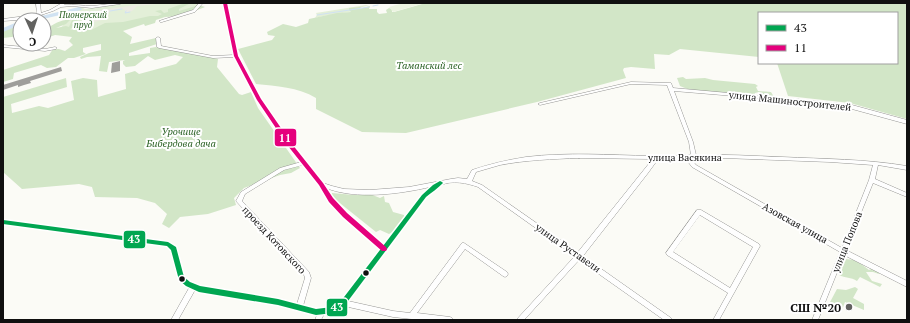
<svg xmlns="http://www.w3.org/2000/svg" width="910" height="323" font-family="'PT Serif',serif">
<rect width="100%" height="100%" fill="#fbfbf6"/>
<g fill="#e3efd8">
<polygon points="125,3 197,3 198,8 88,32 59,30 79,6 85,9"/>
<path d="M366,5l3,1c-8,0 -13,5 -20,6 -11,2 -23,3 -34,6l2,-3 -1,-2z"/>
</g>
<g fill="#d2e6c7">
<path d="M185,3l4,1 -10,5v2l20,-6 6,2 -23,9 -17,1 -9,3 -1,3 -10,3 -1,-2 -21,7 9,6 -2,7 26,-6 1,6 -28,9v3l21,-3v-5l6,-1 62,12 -1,8 22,27 3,1 9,-3 7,16 42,60 -9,5 -11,2 -36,13 -10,10 2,7 -28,9 -28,3 -11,11 -7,-4 5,-10 -12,-11 -18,-5 -42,-1 -3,-10 -13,-3 -57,5 -19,-17v-75l63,-19 1,9 -56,17 1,9 27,-7 9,2 26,-8 -3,-19 12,-3 14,2 1,17 28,-8 -1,-15 10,-3 4,3 37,-10 7,-7 -8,-2 -20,5 -7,-4 -13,10 -9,1 -3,-3v-3l2,-1 -16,2 -2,10 -8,-1 2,-15 -14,1 -6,2 -1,-2 9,-4 12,-3v-6l-18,4v4l3,2 -12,4h-6l-12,9 -9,1 -6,-3 -27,8 -1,6 -10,3v-12l46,-15 4,-6h6l6,2 8,-6 -4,-4 3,-4 -17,-2 -11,4v-10h3c6,-5 16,-10 23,-9l-4,4 -10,4 10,-2 3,1 3,-7 4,-1 2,2 -3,5 -5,3 1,1 17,-2 3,2 14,-7 18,-1 27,-6h8l4,-2 -7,-3 6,-1 3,3 4,-1v-3z"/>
<path d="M422,3h485v116l-57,-16 -62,-7 -11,-33h120v-50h-138v44l-79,-8 -11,6 -15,-1 1,15 -24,-2 -7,1 -1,2 3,8 -89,24 -131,31 -44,-1 -46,-23v-11c-18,-11 -40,-12 -60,-14l-18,-35 34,-9 3,-4 -7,-1 -1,-3 16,-8 13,3 12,-4 1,-4 28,-6 14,-1 -2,-2v-2l12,-1 -2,2 11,-3 -1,3h8v3l2,2 8,-1 -1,-3 3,-2 3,1v3h2l28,-8z"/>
<polygon points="20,24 20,36 3,38 3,29"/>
<polygon points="683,77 686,79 705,78 713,80 755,84 758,86 756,87 758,91 771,92 774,97 764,96 759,92 755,93 754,96 690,90 680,86 677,78"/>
<polygon points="332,193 354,195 370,194 380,198 384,196 385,202 389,203 393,212 404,215 404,217 394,231 389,234 380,230 376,232 331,196"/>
<path d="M844,259l12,1 13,10 2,-1 1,-3 16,7 2,6 -10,-8 -1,3 -6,-2h-7l6,9 10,3 -2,3 -20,-10 -3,4c-6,-4 -12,-3 -18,-6l-1,-5z"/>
<polygon points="855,287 858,289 853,298 864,304 864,310 845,302 842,310 836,311 829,304 837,289 846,290"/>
</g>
<polygon fill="#ecf4e1" points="403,3 420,3 421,4 393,12 389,7"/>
<polygon fill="#ebeae2" points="150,3 167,3 137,6 132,11 125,13 125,10 123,9 116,9 107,13 107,16 109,18 91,23 91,21 77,23 93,19 78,20 81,18 81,13"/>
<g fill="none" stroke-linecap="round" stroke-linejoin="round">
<g stroke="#d0e2f2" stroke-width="1">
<polyline points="373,6 378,5"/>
<polyline points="102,11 106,10"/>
<polyline points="110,11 122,9"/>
<polyline points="126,11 125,13 130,12"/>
<polyline points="92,15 95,13 93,15"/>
<polyline points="317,15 369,7"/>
<polyline points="82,17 84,14 91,13"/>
<polyline points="96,17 99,16"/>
<polyline points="85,18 91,15"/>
</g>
<g fill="#d0e2f2" fill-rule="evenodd">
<polygon points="79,7 82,9 81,10 39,20 28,20 29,19"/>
<polygon points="20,21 20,25 3,32 3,28"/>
</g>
</g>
<g fill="#9f9e9b">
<polygon points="120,61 120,71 111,73 112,63"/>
<polygon points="61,67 62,71 30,81 31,83 24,85 18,87 18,85 3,90 3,85"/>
</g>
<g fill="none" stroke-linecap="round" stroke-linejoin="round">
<g stroke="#969694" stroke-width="1">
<g id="minor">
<path d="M36,3h4l1,10 9,-3 12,-7h4l-2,2c10,-1 19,1 29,1 10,-1 19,-3 29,-3l-2,1 -28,4 -20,-2 -11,1 -8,4 -18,6 -17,3 -15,1v-2l15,-2 19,-3z"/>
<polygon points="199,3 203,3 195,12 162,22 160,22 159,21 193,10"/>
<path d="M223,3h4l11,53 23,43 31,45 31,39 9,3 12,3 26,1 39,-3 42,-8 7,-1 9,1 5,-9c18,-6 35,-10 54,-13 41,-5 83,-2 125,-1l2,-2 2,2h5l31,-1 -2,-13 -22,-57 -36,-1 -91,21 -2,-1 2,-1 91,-21 38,1h2l2,5 122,11 57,6 55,15v4l-55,-15 -57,-8 -121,-10 19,51 3,13c29,-1 57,1 86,2 42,2 83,2 125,9v4l-29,-5 -3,14 32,14v4l-34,-14 -27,67 61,31v6l-63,-32 -26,65h-6l28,-68 -148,-85 -6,-8h-30v3l-8,11 -65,83 88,62 1,2h-8l-85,-60 -55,60h-7l1,-2 57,-62 -97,-69c-11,-4 -26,-7 -37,-2 -6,3 -11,8 -15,12l-78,104 45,10 17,2 52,-70h2l43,29 1,2 -1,2 -2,1 -2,-1 -38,-27 -48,64 33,4 2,1 1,2h-32l-28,-3 -49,-11 -9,6 -11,2 -3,6h-6l2,-5 -18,-4 -21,-6 -79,-13 -4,-2 -17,30h-7l18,-32 -3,-2 -7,-6 -8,-30 -4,-4 -164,-22v-4l165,22 8,5 8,30 6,5 10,4 78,13 19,5 8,-26 -1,-3 -68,-74 5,-9 39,-24 21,-6 -13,-16 -31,-46 -22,-43 -22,1 -54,-10 -2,-1 -1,-9 2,-1 2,1 1,8 52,10 21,-1zM579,158l72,1v2l-73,91 -96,-67 -10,-4 4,-9c8,-2 16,-5 24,-7 26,-5 53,-6 79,-7zM699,158h24l107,4 43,3 -4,15 -27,68 -146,-83 -5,-6zM303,165l16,20 10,17 14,15 37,32 -39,52 -9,6 -16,2 -13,-3 8,-28 -2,-6 -67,-71 3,-7 39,-24zM430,187l-8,8 -38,50c-21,-18 -43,-34 -58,-57 30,12 74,6 104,-1z"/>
<polygon points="3,45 45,49 55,47 57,48 56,49 45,51 3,47"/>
<path d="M697,210h4l58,34 1,2 -41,74h-6l15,-27 -61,-38 -1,-2zM700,215l53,32 -23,41 -57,-36z"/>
</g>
</g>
<use href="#minor" fill="#fefefe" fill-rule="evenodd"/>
<g stroke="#fff" stroke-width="3">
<path id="bus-1" d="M440,181l2,1 1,1c-5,5 -12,10 -17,14l-81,108 -12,8 -17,2 -38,-10 -79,-13 -13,-6 -7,-6 -8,-30 -4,-4 -164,-22v-4l165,22 8,5 8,30 6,5 10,4 78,13 38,10 16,-2 9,-6 81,-106 11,-10z"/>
</g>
<g stroke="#fff" stroke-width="3">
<polygon id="bus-2" points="223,3 227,3 238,56 261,99 292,144 323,183 333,198 347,213 386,247 387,249 386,251 382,251 343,217 329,202 319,185 288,146 257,100 234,56"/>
</g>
<use href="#bus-1" fill="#00a651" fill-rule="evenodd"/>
<use href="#bus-2" fill="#e5007d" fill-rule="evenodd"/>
</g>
<g fill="#101010" stroke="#fff" stroke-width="1.5">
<circle cx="366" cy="273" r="3.5"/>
<circle cx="182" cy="279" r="3.5"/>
</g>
<circle fill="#626260" stroke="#fff" stroke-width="1.5" cx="849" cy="307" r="4"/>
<g text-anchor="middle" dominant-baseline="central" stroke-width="4" stroke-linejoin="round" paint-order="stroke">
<g font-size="9" font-style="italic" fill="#2b6225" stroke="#fff">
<text x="83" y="15">Пионерский<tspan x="83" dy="10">пруд</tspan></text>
</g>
<g font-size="10" font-style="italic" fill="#2b6225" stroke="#fff">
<text x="429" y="65">Таманский лес</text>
<text x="181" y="131">Урочище<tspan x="181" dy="12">Бибердова дача</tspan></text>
</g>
<g font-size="10" fill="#101010" stroke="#fff">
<text transform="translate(790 101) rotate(6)">улица Машиностроителей</text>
<text x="685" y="157">улица Васякина</text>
<text transform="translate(795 223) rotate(29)">Азовская улица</text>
<text transform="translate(274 240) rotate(47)">проезд Котовского</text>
<text transform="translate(847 242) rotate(-68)">улица Попова</text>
<text transform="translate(568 248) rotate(35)">улица Руставели</text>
</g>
<g font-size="12" font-weight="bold" fill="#101010" stroke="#fff" text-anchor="end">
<text x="841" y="307">СШ №20</text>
</g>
</g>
<g stroke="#fff" stroke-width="1.5">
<rect x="274" y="128" width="23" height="19" rx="4" fill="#e5007d"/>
<rect x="123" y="230" width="23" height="19" rx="4" fill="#00a651"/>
<rect x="326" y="298" width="22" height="19" rx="4" fill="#00a651"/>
</g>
<g font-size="11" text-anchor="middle" font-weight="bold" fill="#fff">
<text x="285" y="142">11</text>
<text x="134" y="243">43</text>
<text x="337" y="311">43</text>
</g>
<rect width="910" height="323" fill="none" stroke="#101010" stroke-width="8"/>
<rect x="758" y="12" width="140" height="52" fill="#ffffff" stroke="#9f9f9f"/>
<rect x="766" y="25" width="20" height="6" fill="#00a651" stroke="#9f9f9f"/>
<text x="794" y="32" font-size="12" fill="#101010">43</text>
<rect x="766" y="45" width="20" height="6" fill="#e5007d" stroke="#9f9f9f"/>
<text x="794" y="52" font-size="12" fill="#101010">11</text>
<g transform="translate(32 32) rotate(177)"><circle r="19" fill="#ffffff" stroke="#9f9f9f"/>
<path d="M0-3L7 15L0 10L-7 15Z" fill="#626260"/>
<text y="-6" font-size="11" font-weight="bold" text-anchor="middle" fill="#101010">С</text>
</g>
</svg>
